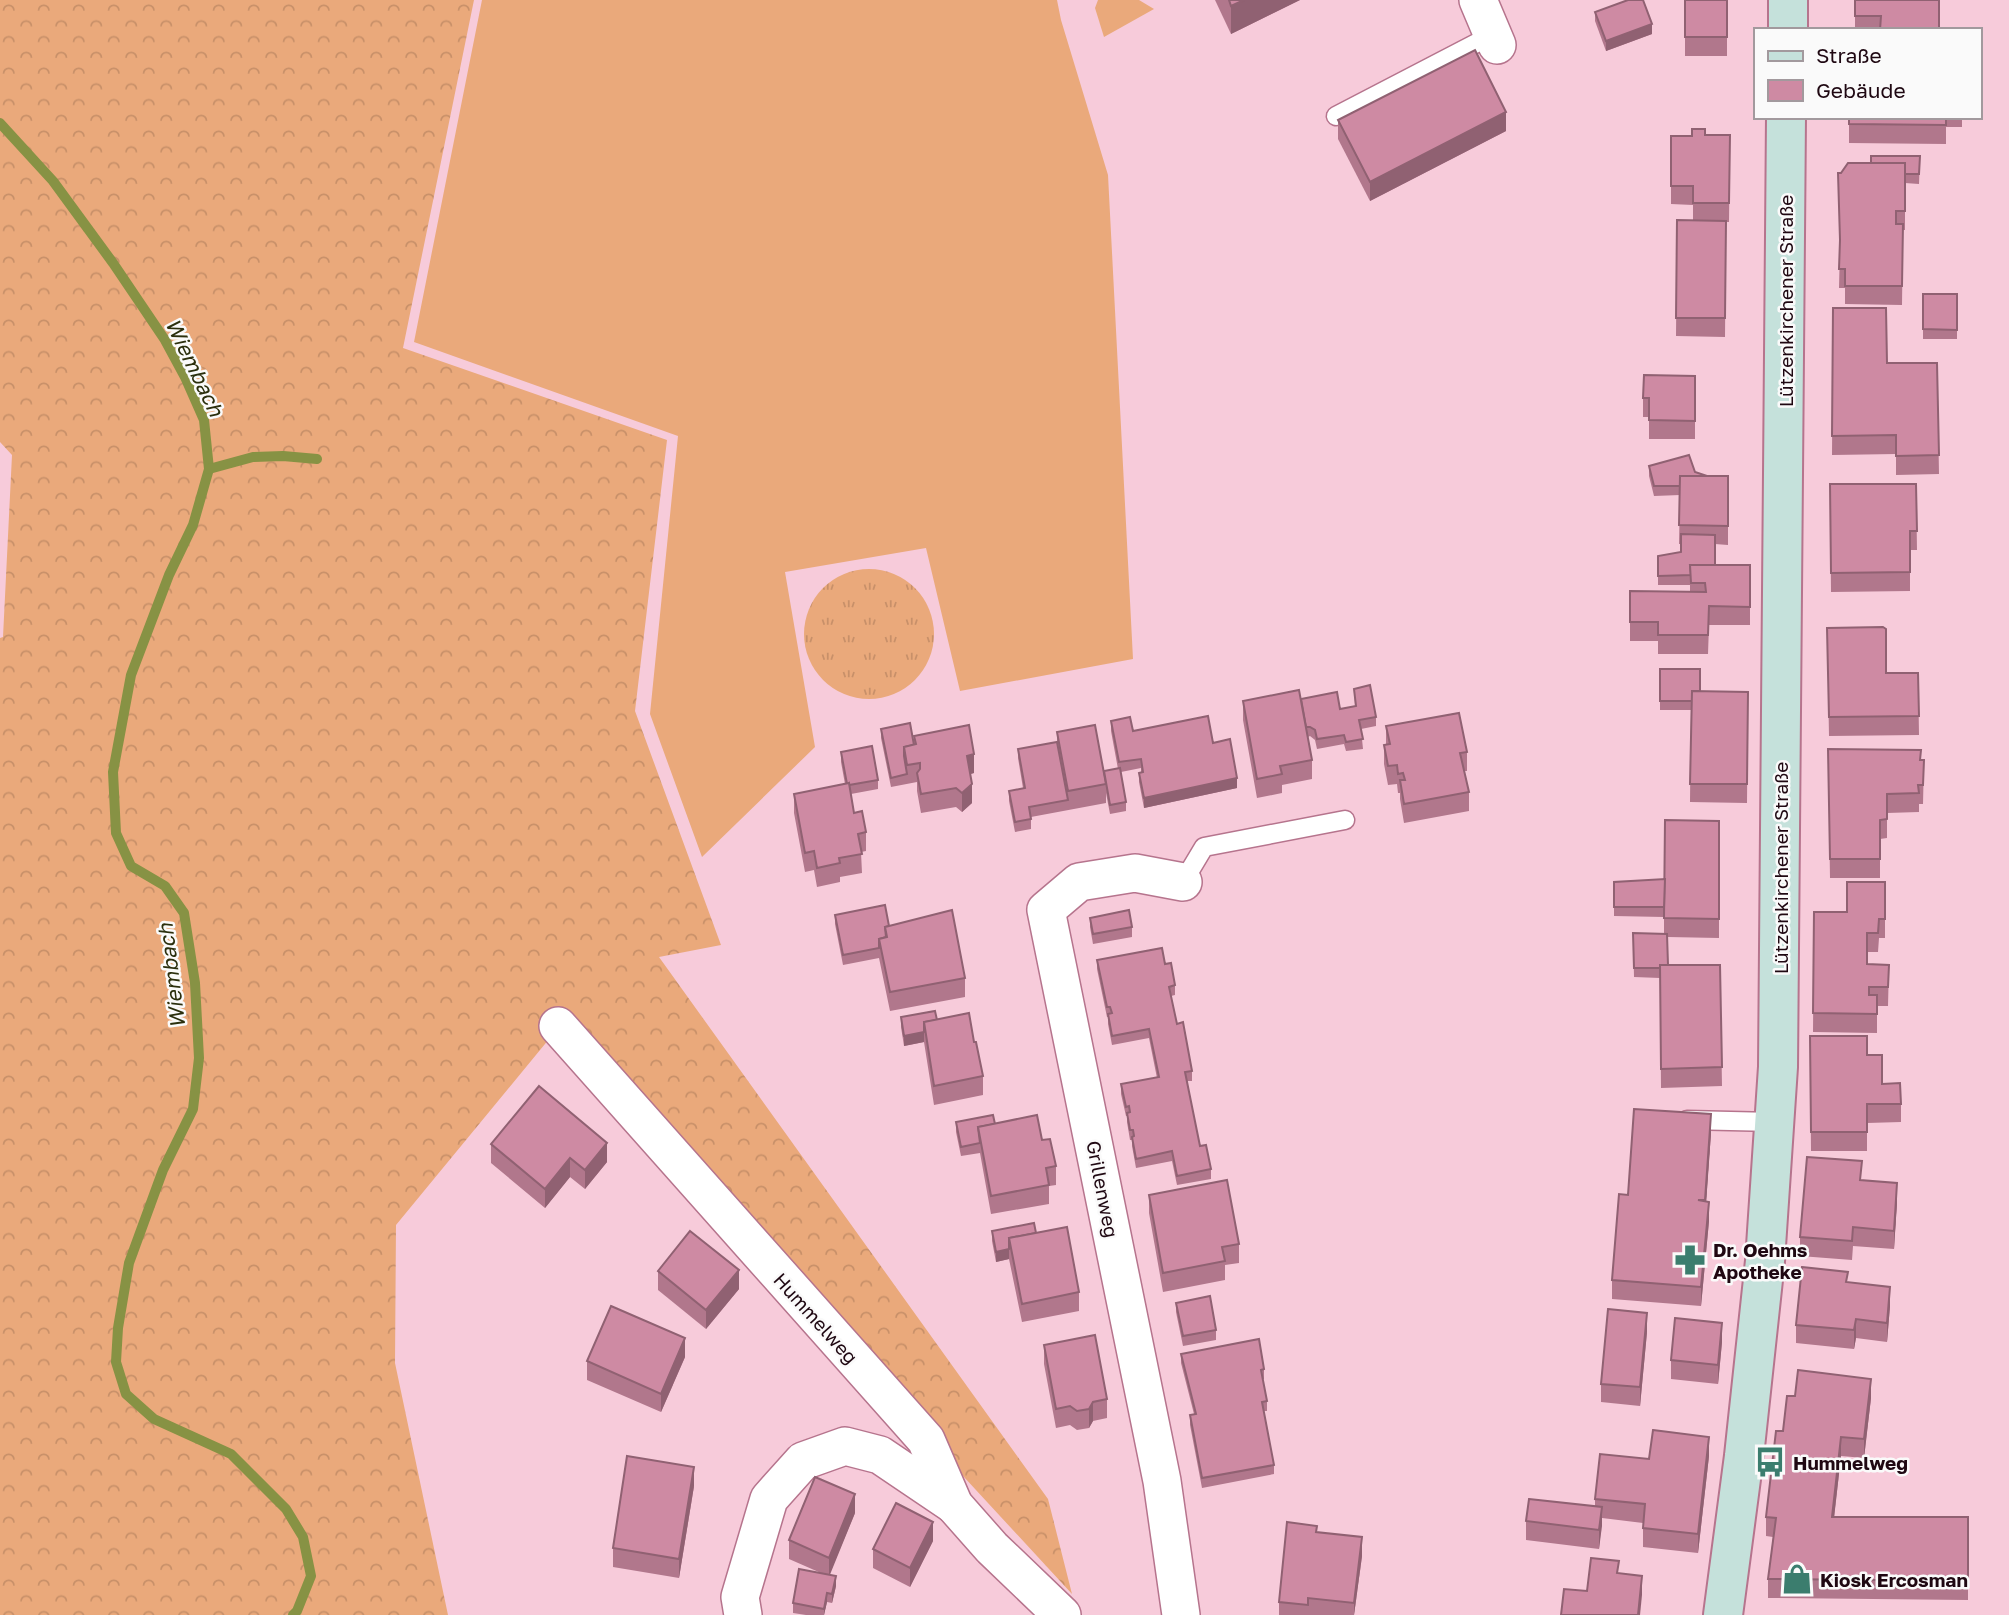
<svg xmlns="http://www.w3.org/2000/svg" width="2009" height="1615" font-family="'Golos Text',sans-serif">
<defs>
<pattern id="forest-crowns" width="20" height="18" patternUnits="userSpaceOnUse" patternTransform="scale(1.75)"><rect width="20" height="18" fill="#eaa97b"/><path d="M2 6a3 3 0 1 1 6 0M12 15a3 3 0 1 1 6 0" fill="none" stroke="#c89069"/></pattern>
<pattern id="park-tufts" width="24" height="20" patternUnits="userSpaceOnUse" patternTransform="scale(1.75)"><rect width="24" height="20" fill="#eaa97b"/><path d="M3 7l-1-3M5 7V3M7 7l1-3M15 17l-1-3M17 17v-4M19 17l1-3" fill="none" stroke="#c89069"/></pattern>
</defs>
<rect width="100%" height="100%" fill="#f7cbda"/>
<g fill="#eaa97b">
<polygon points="482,0 1057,0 1061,20 1108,175 1133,659 960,691 926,548 785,572 815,747 702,857 650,714 678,436 414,342"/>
<polygon points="1098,0 1139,0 1154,9 1104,37 1095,8"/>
</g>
<polygon fill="url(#forest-crowns)" points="0,0 474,0 403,348 667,440 635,711 721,945 659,957 1048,1499 1072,1594 554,1033 396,1225 395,1363 448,1615 0,1615 0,638 3,637 12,455 0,442"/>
<circle fill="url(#park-tufts)" cx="869" cy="634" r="65"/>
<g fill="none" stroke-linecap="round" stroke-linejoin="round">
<g stroke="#879244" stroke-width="10">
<polyline points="0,123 53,181 113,263 165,340 185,377 204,420 209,469 193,525 169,575 131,675 113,772 116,833 131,866 165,886 184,913 195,983 199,1058 193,1109 163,1170 129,1263 118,1328 116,1362 126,1394 154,1419 231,1454 286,1509 303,1537 311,1576 297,1611 293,1615"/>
<polyline points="209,469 253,457 283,456 317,459"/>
</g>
<g stroke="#b6748d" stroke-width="21">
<g id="service">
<polyline points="1336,116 1492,35"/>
<polyline points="1183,882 1204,847 1345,820"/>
<polyline points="1687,1120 1774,1122"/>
</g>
</g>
<g stroke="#b6748d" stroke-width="40">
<g id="minor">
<polyline points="1478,0 1497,45"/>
<polyline points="558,1026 926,1440 954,1505 992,1548 1062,1615"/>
<polyline points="743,1615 740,1597 769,1499 803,1461 845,1446 880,1455 954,1505"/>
<polyline points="1181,1615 1162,1481 1046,910 1079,882 1135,873 1183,882"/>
</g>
</g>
<g stroke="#b6748d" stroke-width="42">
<g id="secondary">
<polyline points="1788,30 1788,0"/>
<polyline points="1723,1615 1744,1456 1765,1261 1778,1067 1786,117"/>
</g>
</g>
<use href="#service" stroke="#fff" stroke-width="18"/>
<use href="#minor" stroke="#fff" stroke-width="37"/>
<use href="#secondary" stroke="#c5e1db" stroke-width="38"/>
</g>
<g fill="#b1778c">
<polygon points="1215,0 1300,0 1231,34"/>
<rect x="1685" y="0" width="42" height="56"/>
<polygon points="1855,0 1939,30 1855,30"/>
<polygon points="1595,12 1652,34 1606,51 1595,21"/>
<polygon points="1849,117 1962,117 1962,127 1946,127 1946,144 1849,143"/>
<polygon points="1338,120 1506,131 1370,201 1338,139"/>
<polygon points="1730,135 1729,222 1726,222 1725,337 1676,336 1677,220 1693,221 1693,205 1671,204 1671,136"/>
<polygon points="1920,156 1919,184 1905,183 1905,230 1903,230 1902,305 1845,304 1845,288 1839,288 1840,247 1838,173 1841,173 1871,163"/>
<rect x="1923" y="294" width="34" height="45"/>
<polygon points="1833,308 1887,363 1937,363 1939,474 1896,475 1896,454 1832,455"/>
<polygon points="1695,376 1695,439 1649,439 1649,417 1643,417 1643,398"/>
<polygon points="1649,466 1695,472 1707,476 1728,476 1728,545 1715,544 1715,565 1750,565 1750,625 1709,625 1708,654 1658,654 1658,641 1630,641 1630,591 1690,592 1690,585 1658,585 1658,556 1681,552 1681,544 1679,544 1680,495 1654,496 1649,476"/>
<polygon points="1830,484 1916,484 1917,550 1910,550 1910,591 1831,592"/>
<polygon points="1827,628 1886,673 1918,673 1919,735 1829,736"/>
<polygon points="1660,669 1700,691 1748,692 1747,803 1690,802 1691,710 1660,710"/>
<polygon points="1354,689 1376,717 1376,726 1361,729 1363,749 1346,751 1344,744 1317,749 1315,740 1310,736 1308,737 1312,760 1312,779 1282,785 1282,793 1257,798 1243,720 1243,701 1301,699 1340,709 1355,706"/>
<polygon points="1111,721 1133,731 1213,743 1237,788 1144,808 1139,782 1139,773 1141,772 1141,768 1121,772 1126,802 1126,811 1110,814 1106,793 1106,803 1031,817 1031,829 1015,832 1009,801 1009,791 1023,788 1018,758 1018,749 1057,742 1057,732 1104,772 1118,769 1111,731"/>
<polygon points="1386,726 1467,752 1467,771 1464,771 1469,792 1469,811 1404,823 1400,799 1400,793 1398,793 1397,784 1388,785 1384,764 1384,745 1386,744"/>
<polygon points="881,729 914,745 914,736 974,773 970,774 972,803 962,812 956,807 921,813 917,791 917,782 891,787 881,738"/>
<polygon points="1828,749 1924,760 1923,804 1919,804 1919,812 1887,813 1887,838 1880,839 1880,878 1830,878"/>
<polygon points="841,752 878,780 878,789 851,794 854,813 866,832 866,851 861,852 862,873 840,877 840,882 817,887 814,870 805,872 794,813 794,794 845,784 841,762"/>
<polygon points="1719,821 1719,938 1668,937 1668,965 1720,965 1722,1086 1661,1088 1660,978 1634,977 1633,933 1664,934 1664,905 1664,917 1614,916 1614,882 1664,879"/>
<polygon points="1885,882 1885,938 1879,938 1878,952 1867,952 1867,964 1889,965 1888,1006 1877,1006 1877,1033 1813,1032 1814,912 1847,912"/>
<polygon points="835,915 889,926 965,978 965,997 890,1011 879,958 843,965 835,924"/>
<polygon points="1090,918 1132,927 1132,937 1093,944 1090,927"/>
<polygon points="1097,960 1165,964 1175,985 1175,995 1171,996 1177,1024 1192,1071 1192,1081 1187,1081 1200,1146 1211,1169 1211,1179 1177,1185 1172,1161 1136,1168 1132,1146 1132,1140 1130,1140 1127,1122 1127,1116 1126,1116 1121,1094 1121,1084 1157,1078 1149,1038 1112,1045 1108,1024 1108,1017 1107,1017 1097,969"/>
<polygon points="901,1017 937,1020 974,1042 983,1076 983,1095 934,1105 924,1042 904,1046 901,1027"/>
<polygon points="1810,1036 1867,1055 1882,1084 1901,1104 1901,1122 1867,1123 1867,1151 1811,1151"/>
<polygon points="956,1122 995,1124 1042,1140 1056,1166 1056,1185 1049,1186 1049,1204 991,1214 980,1153 961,1156 956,1132"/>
<polygon points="1711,1133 1706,1202 1709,1221 1701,1306 1612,1299 1612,1280 1628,1195"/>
<polygon points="491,1144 607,1162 585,1189 570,1177 545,1208 491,1163"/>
<polygon points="1862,1180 1897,1202 1894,1249 1853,1246 1852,1260 1800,1256 1800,1237"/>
<polygon points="1149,1195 1239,1244 1239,1263 1225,1265 1225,1280 1163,1292 1149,1213"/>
<polygon points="992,1231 1036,1233 1079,1292 1079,1311 1022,1322 1009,1259 996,1262 992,1241"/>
<polygon points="658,1271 739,1289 706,1329 658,1290"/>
<polygon points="1848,1282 1890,1306 1887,1342 1856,1338 1854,1349 1796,1343 1796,1325"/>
<polygon points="1176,1303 1216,1330 1216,1340 1183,1346 1176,1312"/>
<polygon points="1647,1332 1640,1406 1601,1402 1601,1384"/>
<polygon points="1722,1342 1718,1384 1671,1379 1671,1360"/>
<polygon points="1044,1345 1107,1399 1107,1418 1093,1421 1089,1428 1077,1430 1070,1425 1056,1428 1044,1364"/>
<polygon points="1181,1354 1264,1369 1264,1379 1263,1379 1267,1401 1267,1411 1264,1411 1274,1465 1274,1474 1202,1488 1190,1425 1190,1415 1194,1414 1181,1363"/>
<polygon points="685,1357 661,1412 587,1380 587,1361"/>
<polygon points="1795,1396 1871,1398 1864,1458 1841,1456 1834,1517 1968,1517 1968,1600 1768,1598 1768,1579 1773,1537 1766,1536 1766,1517 1783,1431"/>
<polygon points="1709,1456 1698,1553 1643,1547 1643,1523 1602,1518 1599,1549 1526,1540 1526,1521 1595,1507 1595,1499 1649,1459"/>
<polygon points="694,1486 679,1578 613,1567 613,1548"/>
<polygon points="855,1513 829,1575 836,1586 832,1603 827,1602 824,1615 806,1615 793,1613 793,1603 821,1573 789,1559 789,1540"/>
<polygon points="1317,1532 1362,1556 1354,1615 1279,1615 1279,1602"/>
<polygon points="933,1541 910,1587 873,1568 873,1549"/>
</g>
<g fill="#906172">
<polygon points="1244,0 1300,0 1231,34 1231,6"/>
<polygon points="1652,24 1652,34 1606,51 1606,41"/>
<polygon points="1506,112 1506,131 1370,201 1370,182"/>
<polygon points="974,754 974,773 967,775 967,756"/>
<polygon points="1237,778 1237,788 1144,808 1144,798"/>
<polygon points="972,784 972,803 962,812 962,793"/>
<polygon points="924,1032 924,1042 904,1046 904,1036"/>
<polygon points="1711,1114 1711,1133 1705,1219 1705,1200"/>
<polygon points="607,1143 607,1162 585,1189 585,1170"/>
<polygon points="570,1158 570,1177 545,1208 545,1189"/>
<polygon points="1897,1183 1897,1202 1894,1249 1894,1231"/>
<polygon points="1709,1202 1709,1221 1701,1306 1701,1287"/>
<polygon points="1009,1249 1009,1259 996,1262 996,1252"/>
<polygon points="739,1270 739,1289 706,1329 706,1310"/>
<polygon points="1890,1287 1890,1306 1887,1342 1887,1323"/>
<polygon points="1647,1313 1647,1332 1640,1406 1640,1387"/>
<polygon points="1856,1319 1856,1338 1854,1349 1854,1330"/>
<polygon points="1722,1323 1722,1342 1718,1384 1718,1365"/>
<polygon points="685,1338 685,1357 661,1412 661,1394"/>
<polygon points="1871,1379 1871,1398 1864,1458 1864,1439"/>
<polygon points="1093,1402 1093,1421 1089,1428 1089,1409"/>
<polygon points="1709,1437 1709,1456 1698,1553 1698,1534"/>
<polygon points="1841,1437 1841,1456 1832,1536 1832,1517"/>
<polygon points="694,1467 694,1486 679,1578 679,1559"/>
<polygon points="855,1494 855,1513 829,1577 829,1558"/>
<polygon points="1602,1507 1602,1526 1599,1549 1599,1530"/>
<polygon points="933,1522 933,1541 910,1587 910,1568"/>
<polygon points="1362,1537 1362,1556 1354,1615 1354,1603"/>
<polygon points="836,1576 836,1586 832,1603 832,1594"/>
<polygon points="1642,1576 1642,1595 1640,1615 1638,1615"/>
<polygon points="827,1593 827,1602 824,1615 824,1609"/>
</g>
<g fill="#ce8aa3" stroke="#906172" stroke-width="2">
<polygon points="1229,0 1244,0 1231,6"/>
<polygon points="1628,0 1643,0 1652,24 1606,41 1595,12"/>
<rect x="1685" y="0" width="42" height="37"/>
<polygon points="1855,0 1939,0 1939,30 1880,30 1881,16 1855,16"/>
<polygon points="1475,50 1506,112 1370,182 1338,120"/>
<polygon points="1849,117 1946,117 1946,125 1849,124"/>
<polygon points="1692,129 1705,129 1705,135 1730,135 1729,203 1693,203 1693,186 1671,186 1671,136 1692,136"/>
<polygon points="1871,156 1920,156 1919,174 1905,174 1905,163 1871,163"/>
<polygon points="1848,163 1905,163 1905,211 1896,211 1896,224 1903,224 1902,286 1845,286 1845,269 1839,269 1840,240 1838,173 1841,173"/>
<polygon points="1677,220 1726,221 1725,318 1676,318"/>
<polygon points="1923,294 1957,294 1957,330 1923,329"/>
<polygon points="1833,308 1886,308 1887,363 1937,363 1939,455 1896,456 1896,435 1832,436"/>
<polygon points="1644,375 1695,376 1695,421 1649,420 1649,398 1643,398"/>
<polygon points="1689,455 1695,472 1707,476 1680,476 1680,486 1654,486 1649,466"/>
<polygon points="1680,476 1728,476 1728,526 1679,525"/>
<polygon points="1830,484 1916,484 1917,531 1910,531 1910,572 1831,573"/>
<polygon points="1681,534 1715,535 1715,565 1690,565 1691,575 1658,576 1658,556 1681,552"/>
<polygon points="1690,565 1750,565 1750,607 1709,606 1708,635 1658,635 1658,622 1630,622 1630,591 1706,592 1705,583 1691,583"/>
<polygon points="1883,627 1886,629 1886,673 1918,673 1919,716 1829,717 1827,628"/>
<polygon points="1660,669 1700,669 1700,691 1692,691 1692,701 1660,701"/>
<polygon points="1370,685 1376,717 1359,720 1363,739 1346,742 1344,735 1317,739 1315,730 1310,727 1306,727 1301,699 1337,692 1340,709 1356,706 1354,689"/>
<polygon points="1299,690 1312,760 1280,766 1282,774 1257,779 1243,701"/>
<polygon points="1692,691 1748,692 1747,784 1690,784"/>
<polygon points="1459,713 1467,752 1460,753 1469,792 1404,804 1400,780 1405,780 1403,773 1398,774 1397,765 1388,766 1384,745 1390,744 1386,726"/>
<polygon points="1208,716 1213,743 1230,739 1237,778 1144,798 1139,773 1143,772 1141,759 1119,762 1111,721 1130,717 1133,731"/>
<polygon points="910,723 914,745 904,747 904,756 907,774 891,778 881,729"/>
<polygon points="969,725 974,754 967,756 972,784 962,793 956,788 921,794 917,773 920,769 920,763 907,765 904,747 916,744 914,736"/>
<polygon points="1095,725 1106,784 1068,791 1057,732"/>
<polygon points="1057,742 1068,800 1029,807 1031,819 1015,822 1009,791 1025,788 1018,749"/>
<polygon points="872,746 878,780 849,785 849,783 847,784 841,752"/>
<polygon points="1828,749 1921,750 1920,760 1924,760 1923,785 1918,785 1919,793 1887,794 1887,819 1880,820 1880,859 1830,859"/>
<polygon points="1120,768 1126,802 1110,805 1104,771"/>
<polygon points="849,783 854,813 862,811 866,832 858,834 862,854 839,858 840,863 817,868 814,851 805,853 794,794"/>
<polygon points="1665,820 1719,821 1719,919 1664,918"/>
<polygon points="1665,879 1664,907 1614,907 1614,882"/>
<polygon points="1847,882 1885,882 1885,919 1879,919 1878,933 1867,933 1867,964 1889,965 1888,987 1869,987 1869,995 1877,995 1877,1014 1813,1013 1814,912 1847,912"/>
<polygon points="885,905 889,926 885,927 886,937 879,939 879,948 843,955 835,915"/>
<polygon points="952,910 965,978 890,992 879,939 887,937 885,927"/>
<polygon points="1129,910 1132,927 1093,934 1090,918"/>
<polygon points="1633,933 1667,934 1668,965 1660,965 1660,968 1634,968"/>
<polygon points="1162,948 1165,964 1171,963 1175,985 1169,987 1177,1024 1183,1022 1192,1071 1185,1072 1200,1146 1206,1145 1211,1169 1177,1176 1172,1151 1136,1159 1132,1137 1134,1136 1133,1130 1130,1130 1127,1113 1130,1112 1129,1106 1126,1107 1121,1084 1159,1077 1149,1029 1112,1036 1108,1014 1112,1013 1110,1007 1107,1007 1097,960"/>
<polygon points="1660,965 1720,965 1722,1067 1661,1069"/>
<polygon points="935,1011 937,1020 924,1022 924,1032 904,1036 901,1017"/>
<polygon points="969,1013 974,1042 976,1042 983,1076 934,1086 924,1022"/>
<polygon points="1810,1036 1867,1036 1867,1055 1882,1055 1882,1084 1900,1083 1901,1104 1867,1104 1867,1132 1811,1132"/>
<polygon points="539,1086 607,1143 585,1170 570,1158 545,1189 491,1144"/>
<polygon points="1634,1109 1711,1114 1705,1200 1698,1200 1709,1202 1701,1287 1612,1280 1619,1194 1628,1195"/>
<polygon points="993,1115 995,1124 978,1127 980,1143 961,1147 956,1122"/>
<polygon points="1037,1115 1042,1140 1050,1139 1056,1166 1046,1168 1049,1185 991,1196 978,1127"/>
<polygon points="1807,1157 1862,1161 1860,1180 1897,1183 1894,1231 1853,1227 1852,1241 1800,1237"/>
<polygon points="1227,1180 1239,1244 1222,1247 1225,1261 1163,1273 1149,1195"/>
<polygon points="1034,1223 1036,1233 1009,1238 1009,1249 996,1252 992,1231"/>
<polygon points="1067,1227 1079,1292 1022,1304 1009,1238"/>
<polygon points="690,1231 739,1270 706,1310 658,1271"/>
<polygon points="1802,1267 1848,1272 1846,1282 1890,1287 1887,1323 1856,1319 1854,1330 1796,1325"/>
<polygon points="1210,1296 1216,1330 1183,1336 1176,1303"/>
<polygon points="611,1306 685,1338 661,1394 587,1361"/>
<polygon points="1608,1309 1647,1313 1640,1387 1601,1384"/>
<polygon points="1675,1318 1722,1323 1718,1365 1671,1360"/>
<polygon points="1095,1335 1107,1399 1093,1402 1089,1409 1077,1411 1070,1406 1056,1409 1044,1345"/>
<polygon points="1259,1339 1264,1369 1261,1370 1267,1401 1262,1402 1274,1465 1202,1478 1190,1415 1196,1414 1181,1354"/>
<polygon points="1798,1370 1871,1379 1864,1439 1841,1437 1832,1517 1968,1517 1968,1581 1768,1579 1776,1518 1766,1517 1776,1431 1783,1431 1787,1396 1795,1396"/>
<polygon points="1653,1430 1709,1437 1698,1534 1643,1528 1645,1504 1595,1499 1600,1454 1649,1459"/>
<polygon points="627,1456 694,1467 679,1559 613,1548"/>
<polygon points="815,1477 855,1494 829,1558 789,1540"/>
<polygon points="1529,1499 1602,1507 1599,1530 1526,1521"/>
<polygon points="896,1503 933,1522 910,1568 873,1549"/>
<polygon points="1287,1522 1317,1526 1316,1532 1362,1537 1354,1603 1308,1598 1308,1605 1279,1602"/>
<polygon points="1591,1558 1619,1561 1617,1573 1642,1576 1638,1615 1561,1615 1564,1589 1587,1591"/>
<polygon points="799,1569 836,1576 832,1594 827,1593 824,1609 793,1603"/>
</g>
<defs>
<g id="pharmacy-bare" transform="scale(2.415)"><path d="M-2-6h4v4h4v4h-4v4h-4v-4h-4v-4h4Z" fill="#3b7d6e" stroke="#fafafa" stroke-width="2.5" paint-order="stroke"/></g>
<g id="bus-bare" transform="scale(2.415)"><path d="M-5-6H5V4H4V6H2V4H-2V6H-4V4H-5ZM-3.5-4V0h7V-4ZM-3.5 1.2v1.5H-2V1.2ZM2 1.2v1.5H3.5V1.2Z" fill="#3b7d6e" stroke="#fafafa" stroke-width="2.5" paint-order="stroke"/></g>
<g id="shop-bare" transform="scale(2.415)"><path d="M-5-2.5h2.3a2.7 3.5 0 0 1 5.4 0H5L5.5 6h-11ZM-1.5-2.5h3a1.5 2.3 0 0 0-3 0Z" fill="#3b7d6e" stroke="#fafafa" stroke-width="2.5" paint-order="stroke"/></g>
</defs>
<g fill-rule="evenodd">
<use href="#pharmacy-bare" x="1690" y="1260"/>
<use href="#bus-bare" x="1770" y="1462"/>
<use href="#shop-bare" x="1797" y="1579"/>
</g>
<g text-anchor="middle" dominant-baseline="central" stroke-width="5" stroke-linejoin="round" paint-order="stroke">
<g font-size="19" fill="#1f0812" stroke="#fafafa">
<text transform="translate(1785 301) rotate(-90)">Lützenkirchener Straße</text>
<text transform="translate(1780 868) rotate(-90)">Lützenkirchener Straße</text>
<text transform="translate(1103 1189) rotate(79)">Grillenweg</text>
<text transform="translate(816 1318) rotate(48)">Hummelweg</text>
</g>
<g font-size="19" font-weight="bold" fill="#1f0812" stroke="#fafafa" text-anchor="start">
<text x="1713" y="1249">Dr. Oehms<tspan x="1713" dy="22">Apotheke</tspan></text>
<text x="1793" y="1462">Hummelweg</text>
<text x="1820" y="1579">Kiosk Ercosman</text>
</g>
<g font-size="21" font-style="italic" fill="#2b2f0d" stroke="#fafafa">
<text transform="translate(195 367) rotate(64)">Wiembach</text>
<text transform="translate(171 976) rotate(-97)">Wiembach</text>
</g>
</g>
<rect x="1754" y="28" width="228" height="91" fill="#fafafa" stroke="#a2999d" stroke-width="2"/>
<rect x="1768" y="51" width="35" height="10" fill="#c5e1db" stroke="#a2999d" stroke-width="2"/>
<text x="1816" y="63" font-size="21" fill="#1f0812">Straße</text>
<rect x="1768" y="80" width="35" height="21" fill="#ce8aa3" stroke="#a2999d" stroke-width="2"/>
<text x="1816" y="98" font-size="21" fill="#1f0812">Gebäude</text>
</svg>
